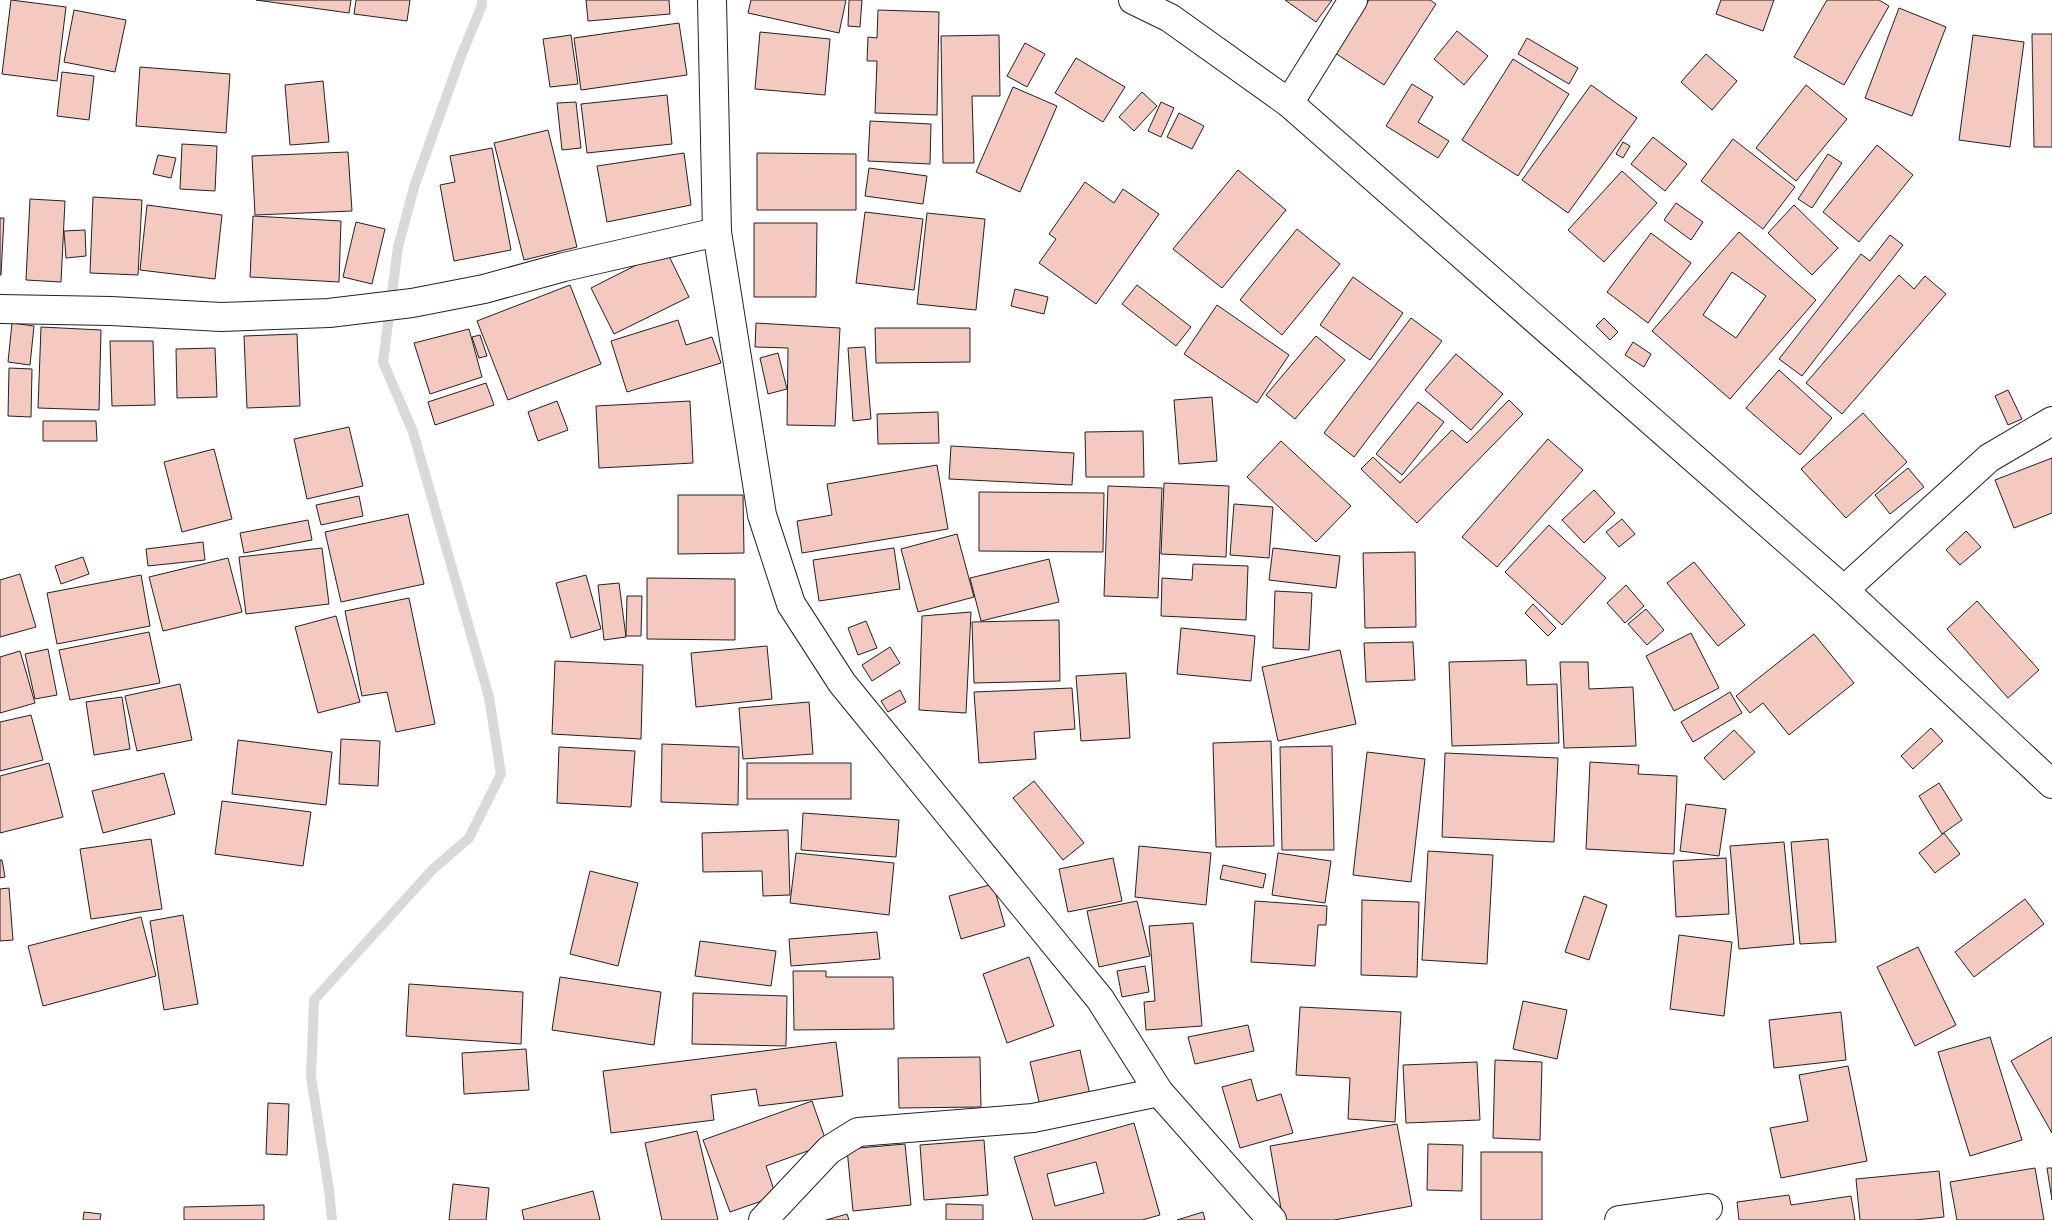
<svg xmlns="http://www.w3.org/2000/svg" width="2052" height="1220" font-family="'Golos Text',sans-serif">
<rect width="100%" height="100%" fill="#fff"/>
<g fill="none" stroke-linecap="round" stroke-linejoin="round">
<polyline stroke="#d9d9d9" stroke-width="10" points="332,1220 329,1190 311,1077 314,1000 432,870 469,838 501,774 489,697 413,432 383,362 398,247 415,184 461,56 482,5 482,0"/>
</g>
<g fill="#f3c9c0" stroke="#222" fill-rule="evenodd">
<polygon points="11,0 66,7 57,81 2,74"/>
<polygon points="256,0 351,0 349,13"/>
<polygon points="356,0 410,0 407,21 354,14"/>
<polygon points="586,0 669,0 670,14 588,21"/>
<polygon points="751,0 846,0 839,33 748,13"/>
<polygon points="849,0 862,0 860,27 848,26"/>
<polygon points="1285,0 1332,0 1316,22"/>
<polygon points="1369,0 1430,0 1436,4 1384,85 1335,53"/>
<polygon points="1721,0 1774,0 1763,31 1716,14"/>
<polygon points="1827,0 1879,0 1889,6 1844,85 1794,57"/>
<polygon points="1899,8 1946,27 1912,116 1865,98"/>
<polygon points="74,10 126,20 115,72 64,62"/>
<polygon points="878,10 939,12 937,115 875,113 877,61 867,61 868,37 877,38"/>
<polygon points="679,23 687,75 581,90 574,38"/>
<polygon points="1457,31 1488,56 1464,85 1434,59"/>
<polygon points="760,32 830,39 825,95 755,89"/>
<polygon points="2032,34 2052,34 2052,147 2034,147"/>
<polygon points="571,35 578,84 550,87 543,39"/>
<polygon points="999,35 1000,96 972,96 974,163 943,163 941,36"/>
<polygon points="1973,35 2024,42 2010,147 1959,140"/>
<polygon points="1527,38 1578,68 1569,84 1518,54"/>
<polygon points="1025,43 1045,54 1027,87 1007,76"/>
<polygon points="1706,54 1737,81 1712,110 1681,82"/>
<polygon points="1076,58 1125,87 1103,122 1055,93"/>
<polygon points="1513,59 1569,94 1518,176 1462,140"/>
<polygon points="140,67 230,74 226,133 136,126"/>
<polygon points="62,72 94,76 89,120 57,116"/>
<polygon points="323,81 329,142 290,145 285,85"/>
<polygon points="1412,84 1433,97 1418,122 1449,141 1438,158 1386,126"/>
<polygon points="1591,85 1637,118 1568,213 1522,180"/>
<polygon points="1806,85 1847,119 1796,181 1756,148"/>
<polygon points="1013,87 1057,106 1020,192 976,172"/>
<polygon points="1142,92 1157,106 1134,131 1119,117"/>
<polygon points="667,95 672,144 587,153 581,104"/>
<polygon points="576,102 581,148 562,150 557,103"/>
<polygon points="1161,102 1174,108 1161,137 1148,131"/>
<polygon points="1179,113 1204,126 1192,149 1167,137"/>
<polygon points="870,121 931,124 930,164 868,161"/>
<polygon points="548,130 577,247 524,260 494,143"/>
<polygon points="1653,137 1687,164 1665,191 1631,164"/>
<polygon points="1733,139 1795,187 1763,229 1701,181"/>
<polygon points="1623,142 1630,146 1623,158 1616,154"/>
<polygon points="182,144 217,146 215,191 180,189"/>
<polygon points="1877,145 1913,175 1859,242 1823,212"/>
<polygon points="492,148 511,250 454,261 440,185 455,182 450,156"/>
<polygon points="348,152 352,211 255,215 252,156"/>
<polygon points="684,153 691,205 607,222 597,166"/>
<polygon points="757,153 856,154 856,210 757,210"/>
<polygon points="1828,154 1842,163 1812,208 1798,199"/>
<polygon points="158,155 176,158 171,178 153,174"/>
<polygon points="869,168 927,176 923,204 865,196"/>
<polygon points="1238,170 1286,210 1222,288 1173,249"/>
<polygon points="1622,171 1657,203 1604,262 1568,230"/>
<polygon points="1085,182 1114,203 1123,189 1159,214 1096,304 1039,263 1056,239 1049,234"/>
<polygon points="93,197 142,200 138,275 90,273"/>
<polygon points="30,199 65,201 61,282 26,280"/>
<polygon points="1676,203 1703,222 1691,240 1664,220"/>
<polygon points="147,205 222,215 215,279 140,270"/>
<polygon points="1794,205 1838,248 1812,275 1768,233"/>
<polygon points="865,212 923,219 914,290 856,283"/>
<polygon points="927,213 985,219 976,310 917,304"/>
<polygon points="253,216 341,221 339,282 250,277"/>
<polygon points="0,218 4,218 1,275 0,275"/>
<polygon points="356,222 385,229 372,284 343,277"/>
<polygon points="754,223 817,223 816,297 754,297"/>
<polygon points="1297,229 1340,264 1282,335 1240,300"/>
<polygon points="85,230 86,256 66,258 64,231"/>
<path d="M1739,232l77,68 -86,99 -78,-68zM1732,272l34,24 -30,42 -33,-23z"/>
<polygon points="1651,233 1691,263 1648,323 1607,292"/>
<polygon points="1890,235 1903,245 1802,376 1779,359 1861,254 1870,261"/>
<polygon points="666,250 689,297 614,334 591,288"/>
<polygon points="1899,275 1914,289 1925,276 1946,294 1842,414 1806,383"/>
<polygon points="1353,277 1403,313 1370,360 1320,325"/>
<polygon points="570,285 601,364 508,400 477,321"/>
<polygon points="1137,285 1191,327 1176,346 1122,304"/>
<polygon points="1015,289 1048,297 1044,314 1011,306"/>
<polygon points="1217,305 1289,355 1257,403 1184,354"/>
<polygon points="1411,318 1442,341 1354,457 1324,433"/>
<polygon points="1604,318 1618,332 1610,340 1596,326"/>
<polygon points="678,320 686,345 712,337 721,363 627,392 611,341"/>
<polygon points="12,323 34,326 30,365 8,362"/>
<polygon points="756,323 840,328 835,426 787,425 788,348 755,347"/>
<polygon points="41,327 101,330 99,410 38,408"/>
<polygon points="875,328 970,328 970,362 876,363"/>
<polygon points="469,329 482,377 430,394 414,343"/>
<polygon points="297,334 300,406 247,408 244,336"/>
<polygon points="480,335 487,356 479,358 472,337"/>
<polygon points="1316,336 1345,360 1295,419 1266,395"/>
<polygon points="110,341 153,341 155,405 112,406"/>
<polygon points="1633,342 1651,354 1644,367 1625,355"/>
<polygon points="865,347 871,419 853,421 848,348"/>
<polygon points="215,348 217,397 177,398 176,349"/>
<polygon points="778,353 787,389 768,394 760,358"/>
<polygon points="1456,354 1503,394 1471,430 1425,390"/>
<polygon points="9,368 32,369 31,417 8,416"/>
<polygon points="1779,370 1832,418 1800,455 1746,408"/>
<polygon points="486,383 494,405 435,425 428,402"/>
<polygon points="2008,390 2022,419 2008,425 1995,396"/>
<polygon points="1212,397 1217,461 1179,464 1174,400"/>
<polygon points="1509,400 1523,414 1417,523 1361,469 1373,457 1400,483 1452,430 1467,443"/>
<polygon points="557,401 568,430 538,441 528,412"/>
<polygon points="690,401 693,463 599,468 596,406"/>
<polygon points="1418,402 1444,422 1402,475 1376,454"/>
<polygon points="938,412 939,443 878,444 877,414"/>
<polygon points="1863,413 1907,462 1846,518 1801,469"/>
<polygon points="43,421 96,421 97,441 43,441"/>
<polygon points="349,427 363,486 307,499 294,439"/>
<polygon points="1143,431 1144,477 1086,477 1085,432"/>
<polygon points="1548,439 1583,470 1497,567 1462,537"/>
<polygon points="1281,441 1351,506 1316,542 1247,477"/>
<polygon points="951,446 1074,453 1072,485 949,479"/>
<polygon points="214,449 232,519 182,532 164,462"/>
<polygon points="2052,458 2052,513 2014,528 1995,480"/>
<polygon points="937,465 948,529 802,553 797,521 832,515 827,484"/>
<polygon points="1908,468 1924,487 1890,514 1875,495"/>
<polygon points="1164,483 1229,486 1226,557 1161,554"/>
<polygon points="1108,486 1162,488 1158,598 1104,596"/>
<polygon points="1594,490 1615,513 1584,543 1562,520"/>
<polygon points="979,492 1104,493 1103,552 979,551"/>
<polygon points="678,495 743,495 744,553 678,554"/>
<polygon points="359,496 363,516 321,525 316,505"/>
<polygon points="1234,504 1273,507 1269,558 1230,555"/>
<polygon points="408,514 424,584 341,602 325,532"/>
<polygon points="1622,519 1635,534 1619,547 1606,532"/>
<polygon points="308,520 312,540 244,553 240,533"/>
<polygon points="1549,525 1606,578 1562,625 1505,572"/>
<polygon points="1966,531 1981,547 1960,565 1946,550"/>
<polygon points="957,534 974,597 918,612 901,549"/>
<polygon points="203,542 205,560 148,566 146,549"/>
<polygon points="322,548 329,604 246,614 239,557"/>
<polygon points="894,548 900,589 819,601 813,560"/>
<polygon points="1273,548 1340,556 1336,588 1269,580"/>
<polygon points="1415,552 1416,627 1365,628 1363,553"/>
<polygon points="83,557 89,574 61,584 55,566"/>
<polygon points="228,558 242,612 163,631 149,577"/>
<polygon points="1049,559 1059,602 981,621 970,578"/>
<polygon points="1694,562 1745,625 1718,646 1667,583"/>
<polygon points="1193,564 1248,566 1246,620 1161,616 1162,578 1192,580"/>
<polygon points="20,574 36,627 0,637 0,580"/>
<polygon points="141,575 150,626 57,644 47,593"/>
<polygon points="586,575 601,629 571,638 556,583"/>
<polygon points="647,578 735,579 735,640 647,639"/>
<polygon points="619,583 626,637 604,640 598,585"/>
<polygon points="1626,585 1644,606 1625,623 1607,603"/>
<polygon points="1275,591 1312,593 1309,650 1273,648"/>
<polygon points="627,596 642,596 641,636 626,636"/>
<polygon points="409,598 435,724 396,732 387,692 362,696 345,611"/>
<polygon points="1977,601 2039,670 2008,698 1947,629"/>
<polygon points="1533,604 1556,628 1548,636 1525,613"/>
<polygon points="1646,609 1664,630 1647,645 1628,624"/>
<polygon points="971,612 966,713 919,710 922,616"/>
<polygon points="336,616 360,702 318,713 295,627"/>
<polygon points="1059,620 1060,681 974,683 972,622"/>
<polygon points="866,621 877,648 858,655 848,628"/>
<polygon points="1181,628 1255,636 1251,681 1177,674"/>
<polygon points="149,632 160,683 70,700 59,650"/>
<polygon points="1691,633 1719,688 1674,711 1646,656"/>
<polygon points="1814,634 1854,683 1789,735 1763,703 1750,713 1736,696"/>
<polygon points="1413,642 1415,680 1366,682 1364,643"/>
<polygon points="767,646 772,699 696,707 691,653"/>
<polygon points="890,647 900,663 872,681 862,665"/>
<polygon points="48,649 57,695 35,699 25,654"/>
<polygon points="1340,650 1356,724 1278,741 1262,667"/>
<polygon points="20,651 35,703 0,713 0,657"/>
<polygon points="1526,660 1527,685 1557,684 1559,743 1452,746 1449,662"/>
<polygon points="555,661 643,665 641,739 552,734"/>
<polygon points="1560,662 1588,662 1589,689 1633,687 1636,746 1564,748"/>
<polygon points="1126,673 1130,738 1081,741 1076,676"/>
<polygon points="180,684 192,740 137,751 125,696"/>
<polygon points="1072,688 1075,729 1034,732 1036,759 979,763 974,692"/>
<polygon points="900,690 906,702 888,712 881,701"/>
<polygon points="1730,692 1742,713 1693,742 1681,722"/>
<polygon points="122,697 130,749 94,755 86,702"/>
<polygon points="809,702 813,754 743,759 739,708"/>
<polygon points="31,715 43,760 0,771 0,722"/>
<polygon points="1931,728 1943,741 1913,769 1901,756"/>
<polygon points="1734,730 1755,752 1724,780 1704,758"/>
<polygon points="341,739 380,741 378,786 339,784"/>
<polygon points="238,740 332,752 326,805 232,794"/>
<polygon points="1271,741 1274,846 1216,847 1213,743"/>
<polygon points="662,744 739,747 738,805 661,802"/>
<polygon points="1332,746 1334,850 1282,850 1280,747"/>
<polygon points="559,747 635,751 631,807 557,803"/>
<polygon points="1367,752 1425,759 1411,882 1353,875"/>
<polygon points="1445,753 1558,758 1554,842 1442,837"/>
<polygon points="1590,762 1639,765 1638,774 1677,776 1674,854 1586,849"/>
<polygon points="49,763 63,817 0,833 0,776"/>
<rect x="747" y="763" width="104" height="36"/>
<polygon points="164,773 175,814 103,833 92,791"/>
<polygon points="1034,781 1084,843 1063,860 1013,798"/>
<polygon points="1939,783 1962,820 1942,834 1919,796"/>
<polygon points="222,801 311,812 303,866 215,854"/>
<polygon points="1686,804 1726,809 1719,856 1680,851"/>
<polygon points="803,813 899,820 896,857 801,850"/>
<polygon points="788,830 790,895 763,896 762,871 703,872 702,833"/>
<polygon points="1944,833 1960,854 1935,873 1919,853"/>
<polygon points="151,839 162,909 91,919 80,849"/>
<polygon points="1828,839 1836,942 1800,944 1791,842"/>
<polygon points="1784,842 1794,944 1739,949 1730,846"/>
<polygon points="1139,846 1211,853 1206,905 1135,897"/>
<polygon points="1428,851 1493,855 1487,964 1422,960"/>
<polygon points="796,853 894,863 889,915 790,903"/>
<polygon points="1278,853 1331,861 1325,903 1272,895"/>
<polygon points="1113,858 1122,901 1068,912 1059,869"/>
<polygon points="1726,858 1729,914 1676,917 1673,861"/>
<polygon points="0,860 2,860 5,877 0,878"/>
<polygon points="1223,865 1266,874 1263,888 1220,879"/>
<polygon points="590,871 638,883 618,966 570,954"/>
<polygon points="993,884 1005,926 961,939 949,896"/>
<polygon points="9,888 13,940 0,941 0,889"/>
<polygon points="1584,896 1607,905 1589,960 1565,952"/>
<polygon points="2025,899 2044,924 1974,977 1955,952"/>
<polygon points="1362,900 1419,902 1417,977 1361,975"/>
<polygon points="1137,901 1150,956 1099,967 1087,911"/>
<polygon points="1255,901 1327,906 1326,925 1318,925 1315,966 1251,962"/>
<polygon points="183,915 198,1004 164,1010 150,921"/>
<polygon points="141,917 156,976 43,1006 28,946"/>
<polygon points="1193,923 1202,1026 1146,1030 1144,1002 1155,1001 1149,926"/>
<polygon points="877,932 880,959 791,966 789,939"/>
<polygon points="1679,935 1732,942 1724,1016 1670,1009"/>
<polygon points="700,941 776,951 771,986 695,976"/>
<polygon points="1918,947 1956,1025 1915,1046 1877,967"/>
<polygon points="1029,957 1054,1026 1007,1043 983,974"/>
<polygon points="1145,966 1149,992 1122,997 1117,971"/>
<polygon points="793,971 826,971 826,977 893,977 894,1029 794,1030"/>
<polygon points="560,977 661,992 654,1045 552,1030"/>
<polygon points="409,984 523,992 521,1044 406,1036"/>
<polygon points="693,993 787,996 786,1046 692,1044"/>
<polygon points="1523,1001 1567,1010 1557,1059 1513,1049"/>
<polygon points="1300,1007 1401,1012 1395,1122 1348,1119 1350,1078 1296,1075"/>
<polygon points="1841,1012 1846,1060 1774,1068 1769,1020"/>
<polygon points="1248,1025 1254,1051 1195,1064 1188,1037"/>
<polygon points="1990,1037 2022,1140 1970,1156 1938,1052"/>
<polygon points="2052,1037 2052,1133 2011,1061"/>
<polygon points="836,1042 843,1096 759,1106 756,1089 711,1095 714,1120 611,1133 603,1071"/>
<polygon points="526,1049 529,1090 464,1094 462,1053"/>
<polygon points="1080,1050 1090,1095 1040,1106 1030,1062"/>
<polygon points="980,1057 981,1107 899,1108 898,1058"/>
<polygon points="1495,1060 1542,1062 1540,1140 1493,1138"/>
<polygon points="1477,1062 1480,1120 1406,1123 1403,1065"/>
<polygon points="1848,1066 1867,1161 1781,1178 1770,1128 1808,1121 1799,1075"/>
<polygon points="1251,1079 1257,1101 1281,1094 1293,1133 1240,1148 1222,1087"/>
<polygon points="812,1101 827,1144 766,1166 776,1196 730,1212 703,1140"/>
<polygon points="268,1103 289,1104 287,1155 266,1154"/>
<path d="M1134,1123l26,92 -18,5h-109l-19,-63zM1096,1162l8,31 -49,13 -8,-32z"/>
<polygon points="1397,1124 1412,1206 1334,1220 1283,1220 1270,1146"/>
<polygon points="697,1131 718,1220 662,1220 645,1143"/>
<polygon points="984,1140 988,1195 924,1200 920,1145"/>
<polygon points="905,1144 911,1205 853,1211 847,1149"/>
<polygon points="1428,1144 1463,1145 1462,1191 1427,1190"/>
<rect x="1481" y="1152" width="61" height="68"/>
<polygon points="2035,1168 2044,1220 1957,1220 1950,1182"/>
<polygon points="2047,1168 2052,1168 2052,1200"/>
<polygon points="1939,1171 1944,1217 1915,1220 1860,1220 1856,1179"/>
<polygon points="453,1184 489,1188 486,1220 449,1220"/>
<polygon points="593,1191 600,1220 524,1220 522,1210"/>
<polygon points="1789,1195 1791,1205 1851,1196 1855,1220 1739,1220 1737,1202"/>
<polygon points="946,1204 983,1205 983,1220 946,1220"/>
<polygon points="264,1205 264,1220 184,1220 184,1207"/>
<polygon points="84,1212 101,1214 100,1220 83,1220"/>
<polygon points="1203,1212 1205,1220 1177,1220"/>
<polygon points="847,1214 849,1220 826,1220"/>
</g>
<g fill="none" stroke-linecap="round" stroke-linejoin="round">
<g stroke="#222" stroke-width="30">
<g id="street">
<polyline points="712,0 717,232 762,515 791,604 842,683 1100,999 1159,1092 1272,1220"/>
<polyline points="1289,103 1353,0"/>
<polyline points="0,309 111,311 221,317 329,313 412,303 484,289 564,267 717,232"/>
<polyline points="1844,590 1989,458 2052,421"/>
<polyline points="763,1220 829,1150 858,1132 1033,1118 1159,1092"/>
<polyline points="1619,1220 1708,1208"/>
</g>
</g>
<g stroke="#222" stroke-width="30">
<polyline id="primary" points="1133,0 1170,18 1289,103 1844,590 2052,784"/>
</g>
<use href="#street" stroke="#fff" stroke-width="28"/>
<use href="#primary" stroke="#fff" stroke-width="28"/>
</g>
</svg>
